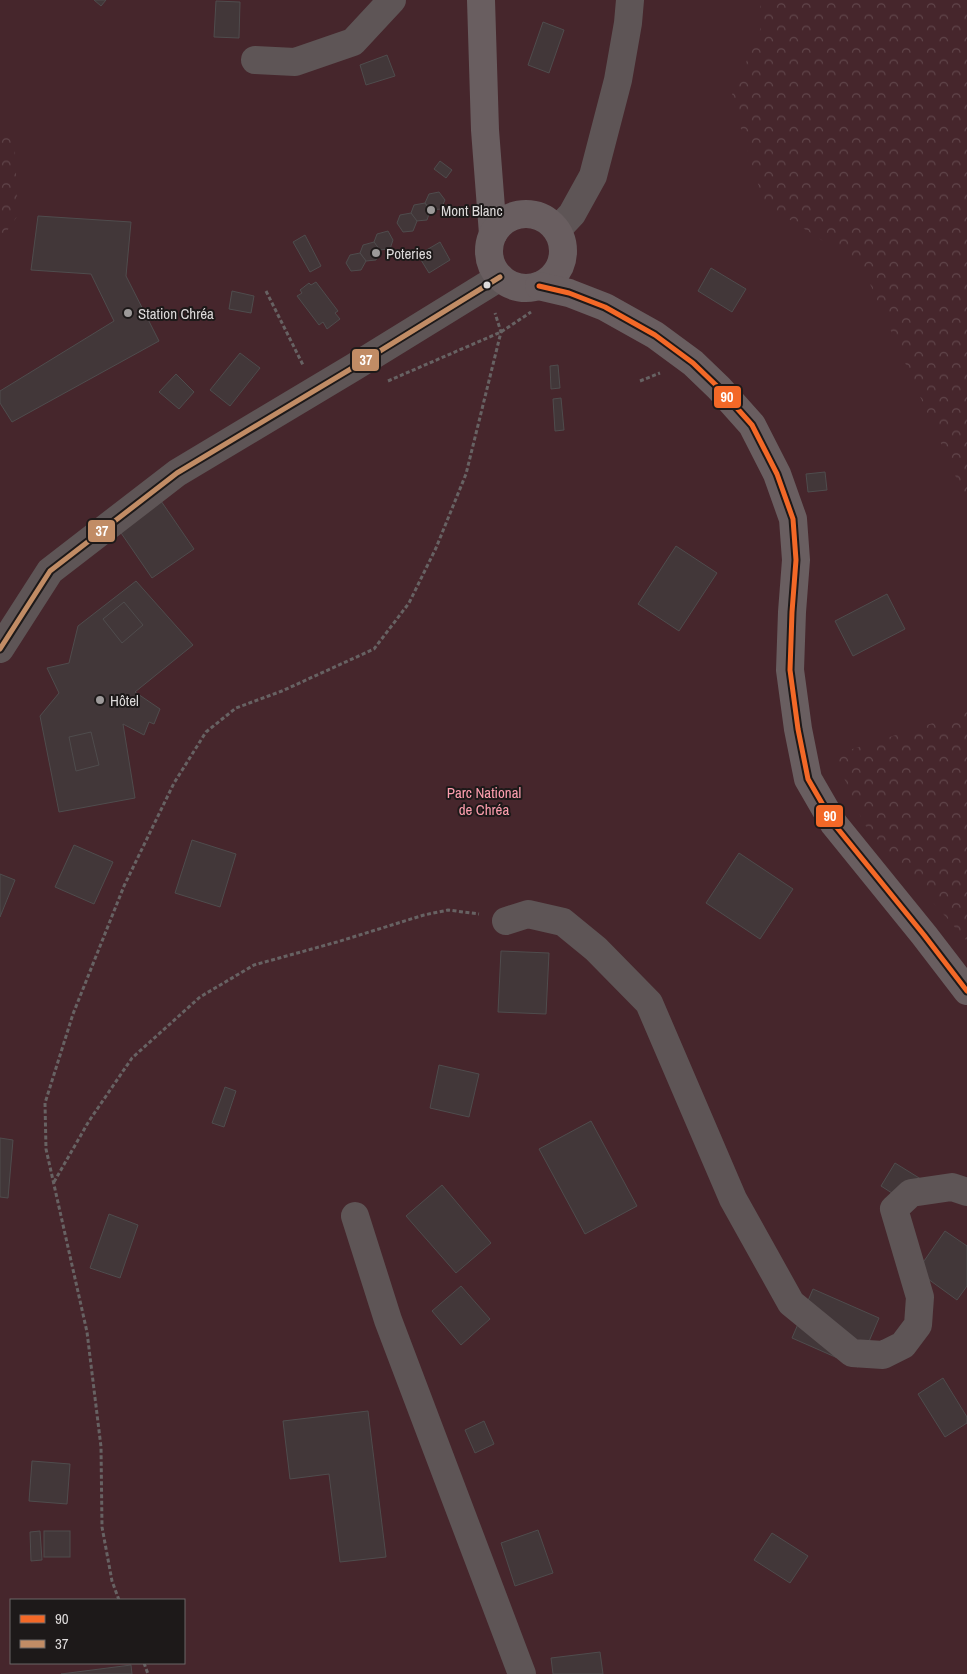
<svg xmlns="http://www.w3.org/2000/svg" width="967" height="1674" font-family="'Archivo Narrow',sans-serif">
<defs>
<pattern id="forest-crowns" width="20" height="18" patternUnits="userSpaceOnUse" patternTransform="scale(1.25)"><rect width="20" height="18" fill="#46262c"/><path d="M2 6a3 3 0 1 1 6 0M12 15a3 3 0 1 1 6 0" fill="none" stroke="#60454a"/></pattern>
</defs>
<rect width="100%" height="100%" fill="#262324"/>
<path fill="#46262c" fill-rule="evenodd" d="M0,0h967v1674h-967zM11,1600h173v63h-173z"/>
<g fill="url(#forest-crowns)">
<polygon points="760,0 967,0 967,502 862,266 764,203 731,97 760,30"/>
<polygon points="0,123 14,131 18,215 0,241"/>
<polygon points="967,712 967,941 864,824 834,755"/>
</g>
<g fill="#423739" stroke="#4f4c4d">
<polygon points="94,0 106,0 101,6"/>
<polygon points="216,1 240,2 239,38 214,37"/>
<polygon points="543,22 564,30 549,73 528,65"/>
<polygon points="387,55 395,76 366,85 360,65"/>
<polygon points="440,161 452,170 446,178 434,169"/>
<polygon points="439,192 445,200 441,209 431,210 425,203 429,194"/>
<polygon points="425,203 430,211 427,220 416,221 411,213 414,205"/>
<polygon points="411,213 417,221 413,231 403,232 397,223 400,215"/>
<polygon points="38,216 131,222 126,276 159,341 12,422 0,403 0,391 114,321 91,274 31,270"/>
<polygon points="388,231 393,240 390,249 379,250 374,242 377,234"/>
<polygon points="305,235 321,266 310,272 293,242"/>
<polygon points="374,242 380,250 376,260 366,261 360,253 363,245"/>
<polygon points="440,242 450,260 429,273 418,255"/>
<polygon points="360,253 366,261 361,270 351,271 346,263 350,255"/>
<polygon points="711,268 746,289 732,312 698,291"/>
<polygon points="316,282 338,311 335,313 340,319 327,329 323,322 319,325 297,296 302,293 300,290 309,283 311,285"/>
<polygon points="232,291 254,296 251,313 229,309"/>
<polygon points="240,353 260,368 230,406 210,390"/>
<polygon points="558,365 560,388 551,389 550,366"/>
<polygon points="176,374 194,392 179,409 159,392"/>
<polygon points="561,398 564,430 555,431 553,399"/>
<polygon points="825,472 827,490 808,492 806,474"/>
<polygon points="161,501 194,549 152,578 119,530"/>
<polygon points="676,546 717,573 679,631 638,604"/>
<polygon points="136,581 193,645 135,692 160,709 154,724 149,722 144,735 123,724 135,798 59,812 40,716 59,693 47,668 69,663 78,626"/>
<polygon points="887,594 905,629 853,656 835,621"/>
<polygon points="124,602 143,625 122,643 103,619"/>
<polygon points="91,732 99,765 76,771 69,737"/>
<polygon points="192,840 236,854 220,907 175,893"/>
<polygon points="74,845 113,862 94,904 55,887"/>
<polygon points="739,853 793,889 760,939 706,903"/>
<polygon points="0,874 15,880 0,917"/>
<polygon points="501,951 549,953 546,1014 498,1012"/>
<polygon points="439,1065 479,1074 469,1117 430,1108"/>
<polygon points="225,1087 236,1091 224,1127 212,1123"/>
<polygon points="591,1121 637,1206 585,1234 539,1149"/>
<polygon points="0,1138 13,1140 8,1198 0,1197"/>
<polygon points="895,1163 924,1181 909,1204 881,1186"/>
<polygon points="442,1185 491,1243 456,1273 406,1216"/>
<polygon points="109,1214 138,1225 120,1278 90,1268"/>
<polygon points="945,1231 967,1246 967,1286 957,1300 917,1271"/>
<polygon points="461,1286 490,1319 461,1345 432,1311"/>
<polygon points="813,1289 879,1318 858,1367 792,1338"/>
<polygon points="943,1378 967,1417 967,1423 945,1437 918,1394"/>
<polygon points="368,1411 386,1557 340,1562 329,1474 290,1479 283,1421"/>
<polygon points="484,1421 494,1444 475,1453 465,1430"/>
<polygon points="32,1461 70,1464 67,1504 29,1501"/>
<polygon points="538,1530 553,1573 515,1586 501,1543"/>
<polygon points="40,1531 42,1560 31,1561 30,1532"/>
<rect x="44" y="1531" width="26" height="26"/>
<polygon points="772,1533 808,1556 790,1583 754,1560"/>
<polygon points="600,1652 603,1674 553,1674 551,1658"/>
<polygon points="131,1665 132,1674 61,1674"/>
</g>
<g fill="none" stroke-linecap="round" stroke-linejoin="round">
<g stroke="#676263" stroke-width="3" stroke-dasharray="4 2.5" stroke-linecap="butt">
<polyline points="266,291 303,365"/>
<polyline points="388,381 501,332 531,312"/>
<polyline points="640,381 660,373"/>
<polyline points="54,1182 89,1121 132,1058 200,997 254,965 337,942 424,915 448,910 479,914"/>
<polyline points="119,1600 112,1581 102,1527 101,1447 87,1332 46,1149 45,1103 73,1014 124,886 174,783 206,732 236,708 282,691 374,649 409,603 436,548 466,474 501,332 495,313"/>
<polyline points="144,1663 148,1674"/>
</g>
<g stroke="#5e5556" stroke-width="28">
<polyline points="255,60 295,62 353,42 392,0"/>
<polyline points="557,230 572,214 593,176 618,80 628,23 630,0"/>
<polyline points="0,649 50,571 177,473 354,367 500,277"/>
<polyline points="506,921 528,914 563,922 596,949 649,1003 733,1199 791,1303 852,1353 883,1355 903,1345 918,1325 920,1297 894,1209 911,1193 952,1187 967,1192"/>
<polyline points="355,1216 388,1320 522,1674"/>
</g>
<g stroke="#695e60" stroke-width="28">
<polyline points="481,0 485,130 493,234"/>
<circle cx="526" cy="251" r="37"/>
<polyline points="539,286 569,293 605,307 655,335 693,363 719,388 752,425 777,474 793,519 796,560 792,612 790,670 798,729 808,779 834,824 924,935 967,991"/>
</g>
<g stroke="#1d1919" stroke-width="9">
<polyline id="bus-1" points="539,286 569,293 605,307 655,335 693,363 719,388 752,425 777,474 793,519 796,560 792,612 790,670 798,729 808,779 834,824 924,935 967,991"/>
</g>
<g stroke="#1d1919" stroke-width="9">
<polyline id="bus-2" points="0,649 50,571 177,473 354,367 500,277"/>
</g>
<use href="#bus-1" stroke="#f36827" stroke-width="5"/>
<use href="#bus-2" stroke="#c18c65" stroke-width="5"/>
</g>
<g fill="#9d9a9a" stroke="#1d1919" stroke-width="2">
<circle cx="431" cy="210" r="5"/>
<circle cx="376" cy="253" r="5"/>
<circle cx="128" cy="313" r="5"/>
<circle cx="100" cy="700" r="5"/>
</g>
<circle fill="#dddada" stroke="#1d1919" stroke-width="2" cx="487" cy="285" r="4.5"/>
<g text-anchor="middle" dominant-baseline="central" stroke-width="4" stroke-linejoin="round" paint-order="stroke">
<g font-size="15" fill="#dddada" stroke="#1d1919" text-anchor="start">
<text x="441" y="210">Mont Blanc</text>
<text x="386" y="253">Poteries</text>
<text x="138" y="313">Station Chréa</text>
<text x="110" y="700">Hôtel</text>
</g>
<g font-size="15" fill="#fe9faf" stroke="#1d1919">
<text x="484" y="792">Parc National<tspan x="484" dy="17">de Chréa</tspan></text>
</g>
</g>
<g stroke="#1d1919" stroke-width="2">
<rect x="351" y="348" width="29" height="24" rx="5" fill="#c18c65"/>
<rect x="713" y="385" width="29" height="24" rx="5" fill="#f36827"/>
<rect x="87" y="519" width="29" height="24" rx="5" fill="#c18c65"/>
<rect x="815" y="804" width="29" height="24" rx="5" fill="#f36827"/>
</g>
<g font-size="14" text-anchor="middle" font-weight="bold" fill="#fff">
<text x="366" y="365">37</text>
<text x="727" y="402">90</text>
<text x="102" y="536">37</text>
<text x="830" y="821">90</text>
</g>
<rect x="10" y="1599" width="175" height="65" fill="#1d1919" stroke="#6a6666"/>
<rect x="20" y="1615" width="25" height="8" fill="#f36827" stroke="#6a6666"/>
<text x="55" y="1624" font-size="15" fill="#dddada">90</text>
<rect x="20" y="1640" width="25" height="8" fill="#c18c65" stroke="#6a6666"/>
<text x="55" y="1649" font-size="15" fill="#dddada">37</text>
</svg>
